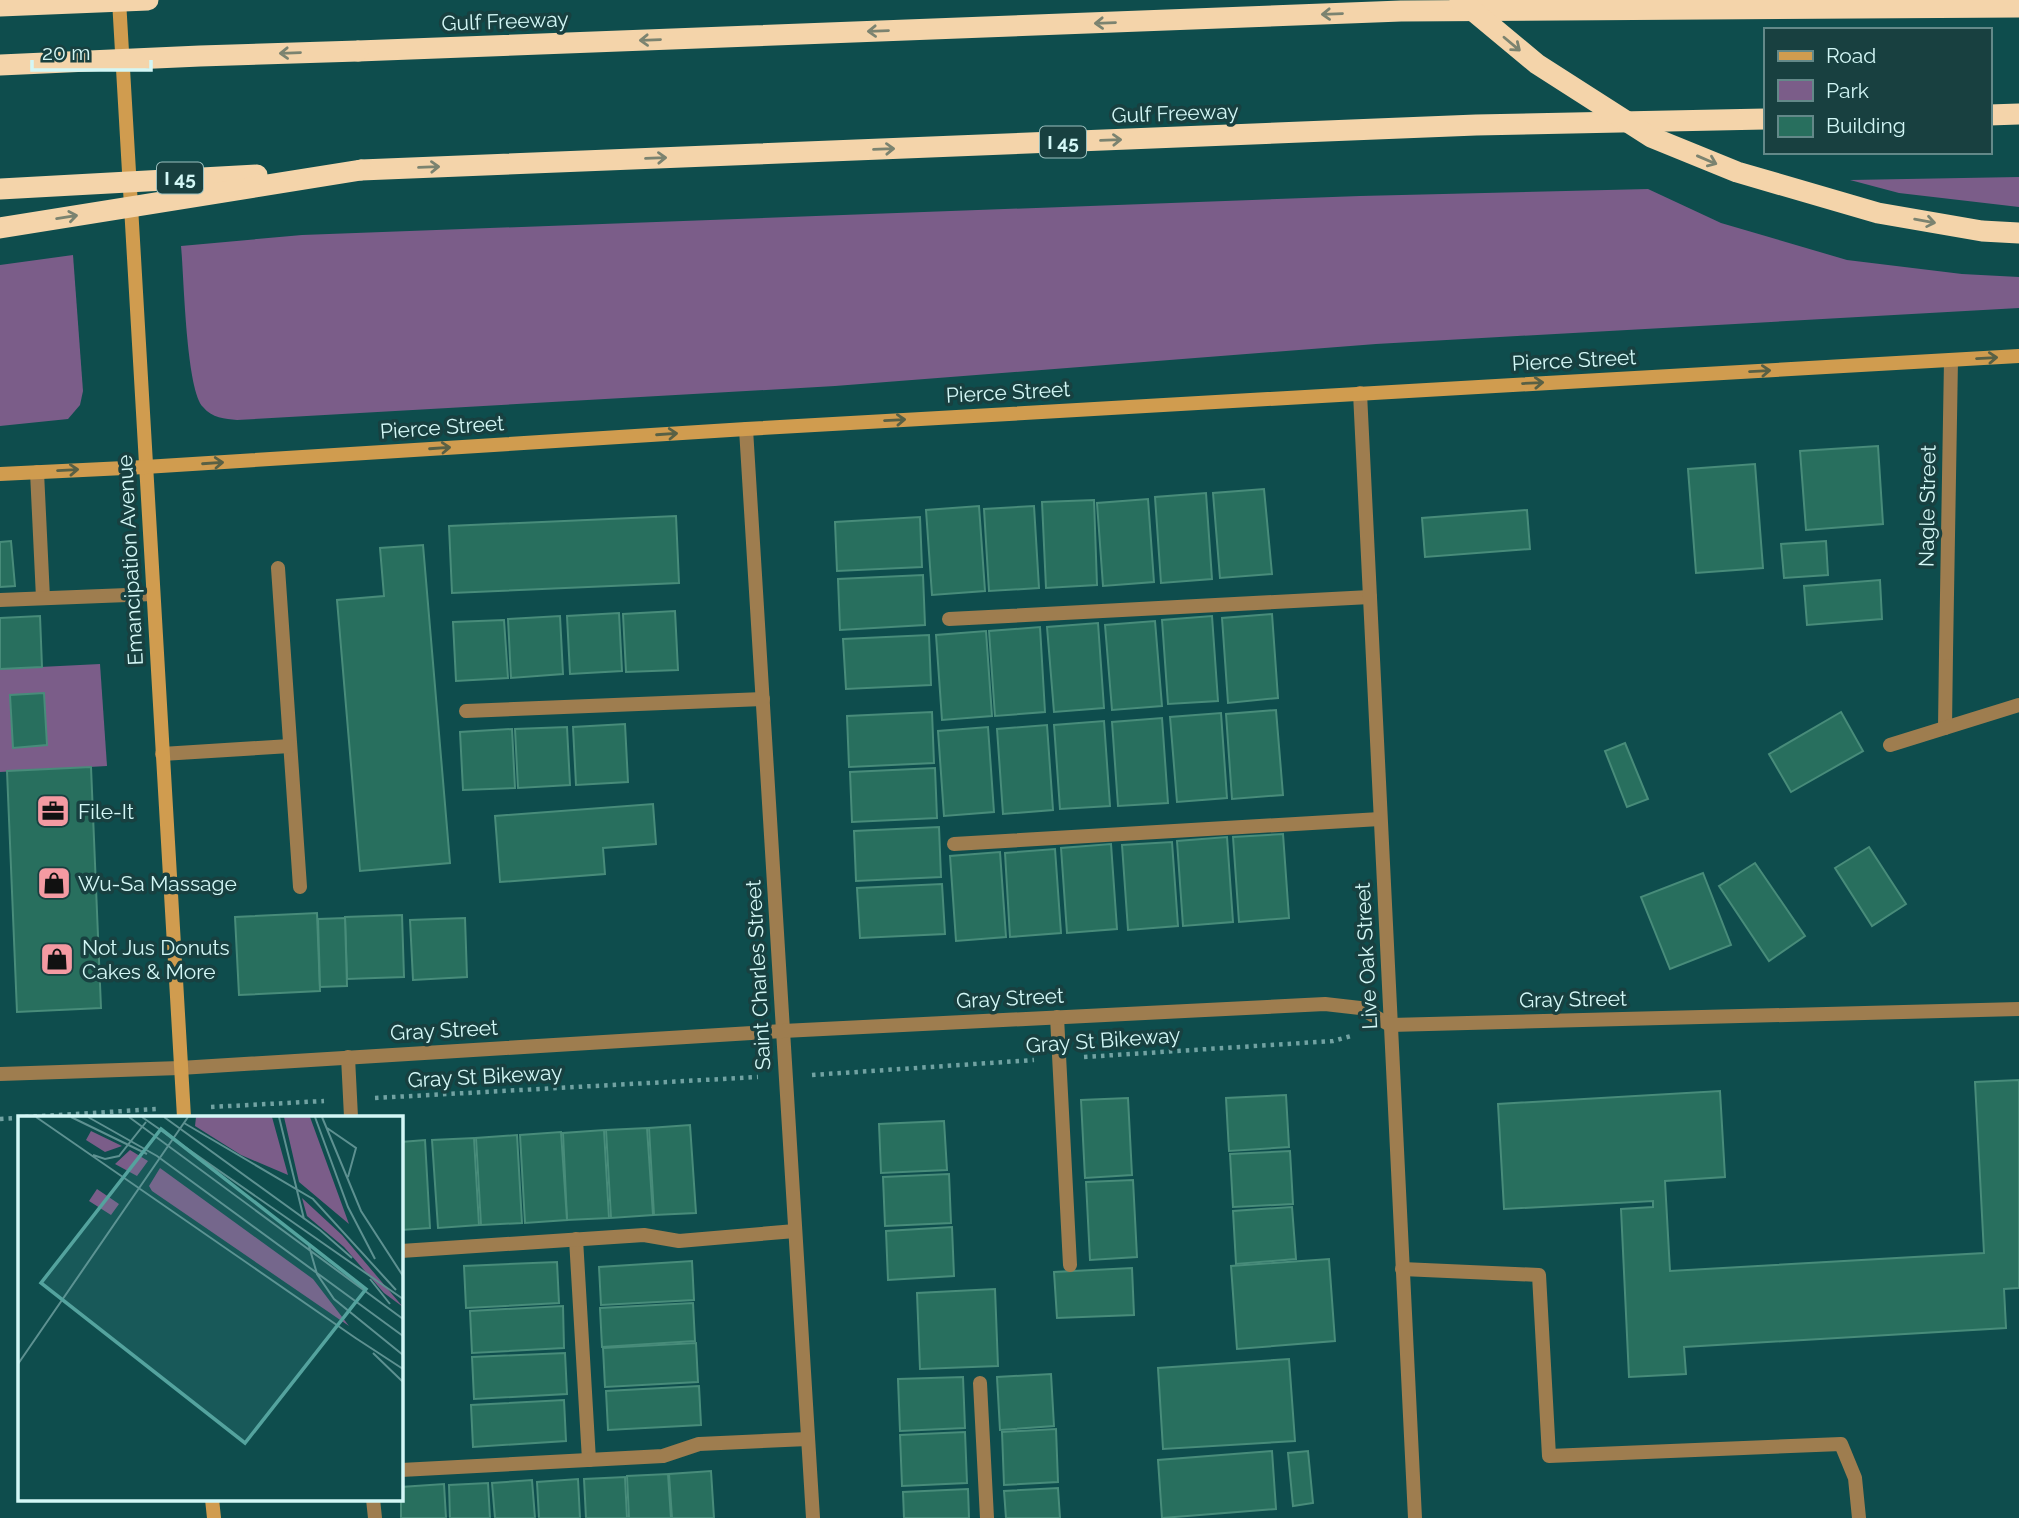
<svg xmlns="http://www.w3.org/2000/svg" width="2019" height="1518" font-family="Raleway,sans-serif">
<rect width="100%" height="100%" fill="#0e4d4d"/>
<g fill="#7b5d89">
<polygon points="2019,177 2019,207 1899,193 1850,180"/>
<path d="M1648,189l73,34 126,37 115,14 57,3v31l-643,36 -541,42 -598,34c-12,-1 -25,-2 -34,-13 -17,-18 -19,-131 -22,-161l121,-11 1058,-39z"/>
<polygon points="73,255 83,391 80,405 68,419 0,426 0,265"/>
<polygon points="100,664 107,766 0,772 0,669"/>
</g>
<g fill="#286f5e" stroke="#488c7a" stroke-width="2">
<polygon points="1878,446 1883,524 1806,530 1800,451"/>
<polygon points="1755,464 1763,568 1696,573 1688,469"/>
<polygon points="1264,489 1272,574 1220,578 1213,493"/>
<polygon points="1206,493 1212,579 1161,583 1155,497"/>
<polygon points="1148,499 1154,582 1103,586 1097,503"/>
<polygon points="1094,500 1097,585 1046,588 1042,502"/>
<polygon points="979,506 985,591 932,595 926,510"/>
<polygon points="1034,506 1039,588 989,591 984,509"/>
<polygon points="1527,510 1530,549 1425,557 1422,518"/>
<polygon points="676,516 679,583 452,593 449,526"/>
<polygon points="920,517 922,567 837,571 835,522"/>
<polygon points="11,541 15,586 0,587 0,542"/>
<polygon points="1826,541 1828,575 1784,578 1781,544"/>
<polygon points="423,545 450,863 360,871 337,600 384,596 380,548"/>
<polygon points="923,575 925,625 840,630 838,579"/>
<polygon points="1880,580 1882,619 1807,625 1804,586"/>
<polygon points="675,611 678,670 626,672 623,614"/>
<polygon points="619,613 622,671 570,674 567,616"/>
<polygon points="1272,614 1278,698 1228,703 1222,618"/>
<polygon points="40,616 42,667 0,669 0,618"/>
<polygon points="560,616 563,674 511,678 508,619"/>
<polygon points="1212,616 1218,701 1168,704 1162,620"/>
<polygon points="504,620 508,678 456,681 453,622"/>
<polygon points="1155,621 1162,706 1112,710 1105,625"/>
<polygon points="1098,623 1104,708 1054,712 1047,627"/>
<polygon points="1040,627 1045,712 995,716 989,631"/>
<polygon points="986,631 992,716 942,720 936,635"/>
<polygon points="929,635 931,685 846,689 843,639"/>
<polygon points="44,693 47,745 13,748 10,695"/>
<polygon points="1276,710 1283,795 1232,799 1226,714"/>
<polygon points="932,712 934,763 849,767 847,716"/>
<polygon points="1841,712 1863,751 1791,792 1769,754"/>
<polygon points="1221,713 1227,798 1177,802 1170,717"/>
<polygon points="1162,718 1168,803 1118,806 1112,722"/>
<polygon points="1104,721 1110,806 1060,809 1054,725"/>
<polygon points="625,724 628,782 576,785 573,727"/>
<polygon points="1047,725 1053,810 1003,814 997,729"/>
<polygon points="567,727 570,785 518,788 515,729"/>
<polygon points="988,727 994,812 944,816 938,731"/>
<polygon points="512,729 515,788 463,790 460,732"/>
<polygon points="1625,743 1648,799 1627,807 1605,751"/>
<polygon points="91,767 101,1008 17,1012 7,771"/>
<polygon points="935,768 937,818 852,822 850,772"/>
<polygon points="653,804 656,844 603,848 605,874 500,882 495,816"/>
<polygon points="939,827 941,877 856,881 854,831"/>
<polygon points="1283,834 1289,918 1239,922 1233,837"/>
<polygon points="1227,837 1233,922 1183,926 1177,841"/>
<polygon points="1172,842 1178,926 1128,930 1122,845"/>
<polygon points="1111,844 1117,929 1067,933 1061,848"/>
<polygon points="1869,847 1906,904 1872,926 1835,868"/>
<polygon points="1055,849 1061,933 1010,937 1005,853"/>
<polygon points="1000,852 1006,937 956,941 950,856"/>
<polygon points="1755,863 1805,936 1769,961 1719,886"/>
<polygon points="1703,873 1731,945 1670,969 1641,897"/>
<polygon points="942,884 945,934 860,938 857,888"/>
<polygon points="317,913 320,991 239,995 235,917"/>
<polygon points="402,915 404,977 347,979 345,917"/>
<polygon points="345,918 347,986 320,987 318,919"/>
<polygon points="465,918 467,977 413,980 410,920"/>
<polygon points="2019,1080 2019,1288 2004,1289 2006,1328 1684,1347 1686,1374 1629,1377 1621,1209 1653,1207 1653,1201 1504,1209 1498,1104 1720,1091 1725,1177 1665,1181 1670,1271 1984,1253 1975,1082"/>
<polygon points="1286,1095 1289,1147 1229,1151 1226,1098"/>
<polygon points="1128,1098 1132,1175 1085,1178 1081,1100"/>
<polygon points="944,1121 947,1170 881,1173 879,1124"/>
<polygon points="690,1125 696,1213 654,1215 649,1128"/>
<polygon points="647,1128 653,1215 611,1218 606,1130"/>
<polygon points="604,1130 609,1218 567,1220 563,1133"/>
<polygon points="561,1132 567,1220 525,1223 520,1135"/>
<polygon points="517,1135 522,1223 481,1225 476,1138"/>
<polygon points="474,1138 479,1225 438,1228 432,1140"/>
<polygon points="425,1140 430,1228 401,1230 401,1142"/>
<polygon points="1290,1151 1293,1204 1233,1207 1230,1154"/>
<polygon points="949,1174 951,1223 885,1226 883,1177"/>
<polygon points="1133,1180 1137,1257 1090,1260 1086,1182"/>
<polygon points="1292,1207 1296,1259 1236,1264 1233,1211"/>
<polygon points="952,1227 954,1276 888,1280 886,1231"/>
<polygon points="1329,1259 1335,1341 1237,1349 1231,1266"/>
<polygon points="692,1261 694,1300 601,1305 599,1267"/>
<polygon points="557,1262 559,1303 466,1308 464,1266"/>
<polygon points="1132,1268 1134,1315 1057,1318 1054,1272"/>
<polygon points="995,1289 998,1366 920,1369 917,1293"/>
<polygon points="693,1303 695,1341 602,1347 600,1308"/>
<polygon points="563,1306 564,1348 472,1353 470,1311"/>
<polygon points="696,1343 698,1382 605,1387 603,1348"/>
<polygon points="565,1353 567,1394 474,1399 472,1357"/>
<polygon points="1289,1359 1295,1441 1163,1449 1158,1368"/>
<polygon points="1051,1374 1054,1426 1000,1430 997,1377"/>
<polygon points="963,1377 965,1428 900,1431 898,1379"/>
<polygon points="699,1386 701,1425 608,1430 606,1391"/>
<polygon points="564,1400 566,1441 473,1447 471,1405"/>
<polygon points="1056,1429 1058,1482 1004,1485 1002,1432"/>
<polygon points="965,1432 967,1483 902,1486 900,1435"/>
<polygon points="1272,1451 1276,1509 1162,1518 1158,1460"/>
<polygon points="1308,1451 1313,1503 1293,1506 1288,1453"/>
<polygon points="711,1471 714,1518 672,1518 669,1474"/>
<polygon points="668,1474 671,1518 629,1518 627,1476"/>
<polygon points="625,1477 627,1518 586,1518 584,1479"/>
<polygon points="578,1479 580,1518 539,1518 537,1482"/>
<polygon points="532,1480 535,1518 495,1518 492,1483"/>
<polygon points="488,1483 490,1518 450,1518 449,1485"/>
<polygon points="444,1484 446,1518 401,1518 401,1487"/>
<polygon points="1058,1488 1060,1518 1006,1518 1004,1491"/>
<polygon points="968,1489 969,1518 904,1518 903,1492"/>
</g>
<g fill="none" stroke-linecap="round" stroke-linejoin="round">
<g stroke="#71a2a2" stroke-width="4.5" stroke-dasharray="3.5 5" stroke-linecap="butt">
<polyline points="1084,1057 1333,1041 1351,1036"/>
<polyline points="812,1075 1034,1060"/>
<polyline points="375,1098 758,1077"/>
<polyline points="211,1107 324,1101"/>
<polyline points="25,1117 157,1109"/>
<polyline points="0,1119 19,1118"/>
</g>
<g stroke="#9e7d4f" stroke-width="14">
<polyline points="37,472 43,598"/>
<polyline points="278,568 300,887"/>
<polyline points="0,600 153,594"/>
<polyline points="949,619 1370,597"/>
<polyline points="466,711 763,699"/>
<polyline points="1945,728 1946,653"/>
<polyline points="1890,745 2019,705"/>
<polyline points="162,754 290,746"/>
<polyline points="954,844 1380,819"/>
<polyline points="1057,1017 1070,1265"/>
<polyline points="348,1057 351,1117"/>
<polyline points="576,1239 589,1460"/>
<polyline points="401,1251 644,1235 679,1241 795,1231"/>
<polyline points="1402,1269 1539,1275 1549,1456 1841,1444 1855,1478 1859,1518"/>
<polyline points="980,1383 987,1518"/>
<polyline points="401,1470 663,1456 699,1444 808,1439"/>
<polyline points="373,1499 375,1518"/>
</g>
<g stroke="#9e7d4f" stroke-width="14">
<polyline points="1360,393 1415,1518"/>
<polyline points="746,429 813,1518"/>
<polyline points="1946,653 1951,360"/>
<polyline points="0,1074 180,1068 783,1031 1325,1004 1360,1008 1390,1025 2019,1009"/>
</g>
<g stroke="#d09c4f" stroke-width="14">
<polyline points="119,0 184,1117"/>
<polyline points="0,474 145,467 746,429 2019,356"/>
<polyline points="212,1499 214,1518"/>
</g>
<g stroke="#f4d4aa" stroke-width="21">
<polyline points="358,51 1401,11 2019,7"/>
<polyline points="1989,115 2019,114"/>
<polyline points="361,170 1476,125 1765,119"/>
</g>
<g stroke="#f4d4aa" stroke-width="21">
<polyline points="1460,0 1537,64 1651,137 1737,172 1878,213 1982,231 2019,233"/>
<polyline points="0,6 148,0"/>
<polyline points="0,65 200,56 358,51"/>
<polyline points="0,189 257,175"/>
<polyline points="0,228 361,170"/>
</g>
</g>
<defs><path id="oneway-shaft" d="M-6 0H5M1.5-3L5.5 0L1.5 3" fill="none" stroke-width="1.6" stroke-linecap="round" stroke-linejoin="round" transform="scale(1.75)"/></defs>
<g stroke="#7b8370">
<use href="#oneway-shaft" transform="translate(1332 14) rotate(178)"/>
<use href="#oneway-shaft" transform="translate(1105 23) rotate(178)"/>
<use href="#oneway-shaft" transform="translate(878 31) rotate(178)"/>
<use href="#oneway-shaft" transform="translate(650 40) rotate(178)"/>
<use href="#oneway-shaft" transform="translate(1512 44) rotate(40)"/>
<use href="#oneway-shaft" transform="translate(290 53) rotate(178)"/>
<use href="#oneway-shaft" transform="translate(1111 140) rotate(-2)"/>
<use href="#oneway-shaft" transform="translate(884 149) rotate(-2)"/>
<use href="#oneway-shaft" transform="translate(656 158) rotate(-2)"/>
<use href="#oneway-shaft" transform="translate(1707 160) rotate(23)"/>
<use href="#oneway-shaft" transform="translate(429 167) rotate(-2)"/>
<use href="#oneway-shaft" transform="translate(67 217) rotate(-9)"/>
<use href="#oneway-shaft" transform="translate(1925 221) rotate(10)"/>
</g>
<g stroke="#586045">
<use href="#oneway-shaft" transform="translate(1987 358) rotate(-3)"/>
<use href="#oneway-shaft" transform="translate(1760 371) rotate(-3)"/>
<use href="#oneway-shaft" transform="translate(1533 383) rotate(-3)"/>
<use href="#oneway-shaft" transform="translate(895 420) rotate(-3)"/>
<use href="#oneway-shaft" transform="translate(667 434) rotate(-4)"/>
<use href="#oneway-shaft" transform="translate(440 448) rotate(-4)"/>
<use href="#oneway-shaft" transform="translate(213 463) rotate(-4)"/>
<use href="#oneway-shaft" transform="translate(68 470) rotate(-3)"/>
</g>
<defs>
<g id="office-square" transform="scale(1.75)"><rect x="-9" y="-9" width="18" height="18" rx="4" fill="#f49aa2" stroke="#184040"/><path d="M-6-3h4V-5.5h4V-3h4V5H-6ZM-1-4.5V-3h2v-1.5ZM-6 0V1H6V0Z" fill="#111"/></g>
<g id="shop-square" transform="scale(1.75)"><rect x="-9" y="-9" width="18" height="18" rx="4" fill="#f49aa2" stroke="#184040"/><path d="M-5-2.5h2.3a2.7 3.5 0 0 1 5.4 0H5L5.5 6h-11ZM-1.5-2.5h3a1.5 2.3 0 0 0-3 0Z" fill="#111"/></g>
</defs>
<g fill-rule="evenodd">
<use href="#office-square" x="53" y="811"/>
<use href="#shop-square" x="54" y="883"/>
<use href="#shop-square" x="57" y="959"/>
</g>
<g text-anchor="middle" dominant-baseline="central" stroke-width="7" stroke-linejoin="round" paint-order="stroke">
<g fill="#184040" stroke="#9bc0bf" stroke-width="2">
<rect x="1040" y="126.5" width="46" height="31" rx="5"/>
<rect x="157" y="162.5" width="46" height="31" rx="5"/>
</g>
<g font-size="19" font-weight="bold" fill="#d3f7f6">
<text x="1063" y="142">I 45</text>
<text x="180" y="178">I 45</text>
</g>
<g font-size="21" fill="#d3f7f6" stroke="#184040">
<text transform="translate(505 21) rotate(-2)">Gulf Freeway</text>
<text transform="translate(1175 113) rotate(-2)">Gulf Freeway</text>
<text transform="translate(1574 360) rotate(-3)">Pierce Street</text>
<text transform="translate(1008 392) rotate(-3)">Pierce Street</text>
<text transform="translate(442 427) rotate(-4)">Pierce Street</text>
<text transform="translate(1927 506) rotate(-89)">Nagle Street</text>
<text transform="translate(130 560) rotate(-93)">Emancipation Avenue</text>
<text transform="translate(1366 956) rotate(-93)">Live Oak Street</text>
<text transform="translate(758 975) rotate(-93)">Saint Charles Street</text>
<text transform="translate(1010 998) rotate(-3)">Gray Street</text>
<text transform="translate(1573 999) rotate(-1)">Gray Street</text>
<text transform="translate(444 1030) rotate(-3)">Gray Street</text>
<text transform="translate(1103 1040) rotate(-4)">Gray St Bikeway</text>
<text transform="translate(485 1076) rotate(-3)">Gray St Bikeway</text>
</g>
<g font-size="21" fill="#d3f7f6" stroke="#184040" text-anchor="start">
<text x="78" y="811">File-It</text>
<text x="78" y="883">Wu-Sa Massage</text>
<text x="82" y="947">Not Jus Donuts<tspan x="82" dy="24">Cakes &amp; More</tspan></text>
</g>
</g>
<g transform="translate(18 1116)">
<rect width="385" height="385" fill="#0e4d4d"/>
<path d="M178,1h76l16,58 -47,-20 -46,-29zM266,1h26l39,107 -50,-42zM73,15l31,15 -17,6 -19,-12zM112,34l18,11 -11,15 -22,-12zM142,52l153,111 36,47 -197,-135 -3,-5zM79,73l22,15 -8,11 -22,-14zM284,82l40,37 61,72 -19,-14 -40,-46 -37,-31z" fill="#7b5d89"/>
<path fill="none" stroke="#5d9191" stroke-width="2" d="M18,1l321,222M53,1l76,37M70,1l69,39 246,180M111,1l274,202M124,1l261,182M146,1l156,113 32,28M261,1l25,102M297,1l33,90 27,52M304,1l39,94 42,65M166,7l129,76 83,91M309,12l29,20 -8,29M75,39l12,4 14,-3 27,-34M291,130l8,28 17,25 69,56M352,163l20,25M336,221l49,32M355,237l30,29M0,248l170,-247"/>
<path fill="#54a39e" fill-opacity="0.15" stroke="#54a39e" stroke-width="3.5" d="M143,13l205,160 -121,154 -204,-160z"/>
<rect width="385" height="385" fill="none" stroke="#d3f7f6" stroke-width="3.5"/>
</g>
<rect x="1764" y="28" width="228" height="126" fill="#184040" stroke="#638989" stroke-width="2"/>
<rect x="1778" y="51" width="35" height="10" fill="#d09c4f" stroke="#638989" stroke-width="2"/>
<text x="1826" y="63" font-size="21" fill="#d3f7f6">Road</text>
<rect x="1778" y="80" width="35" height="21" fill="#7b5d89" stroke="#638989" stroke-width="2"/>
<text x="1826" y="98" font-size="21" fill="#d3f7f6">Park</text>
<rect x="1778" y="116" width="35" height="21" fill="#286f5e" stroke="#638989" stroke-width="2"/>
<text x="1826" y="133" font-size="21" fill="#d3f7f6">Building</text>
<path d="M32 60v10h119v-10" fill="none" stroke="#d3f7f6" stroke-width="3.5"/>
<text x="42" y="60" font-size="21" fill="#d3f7f6" stroke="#184040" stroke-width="5" paint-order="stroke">20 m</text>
</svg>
